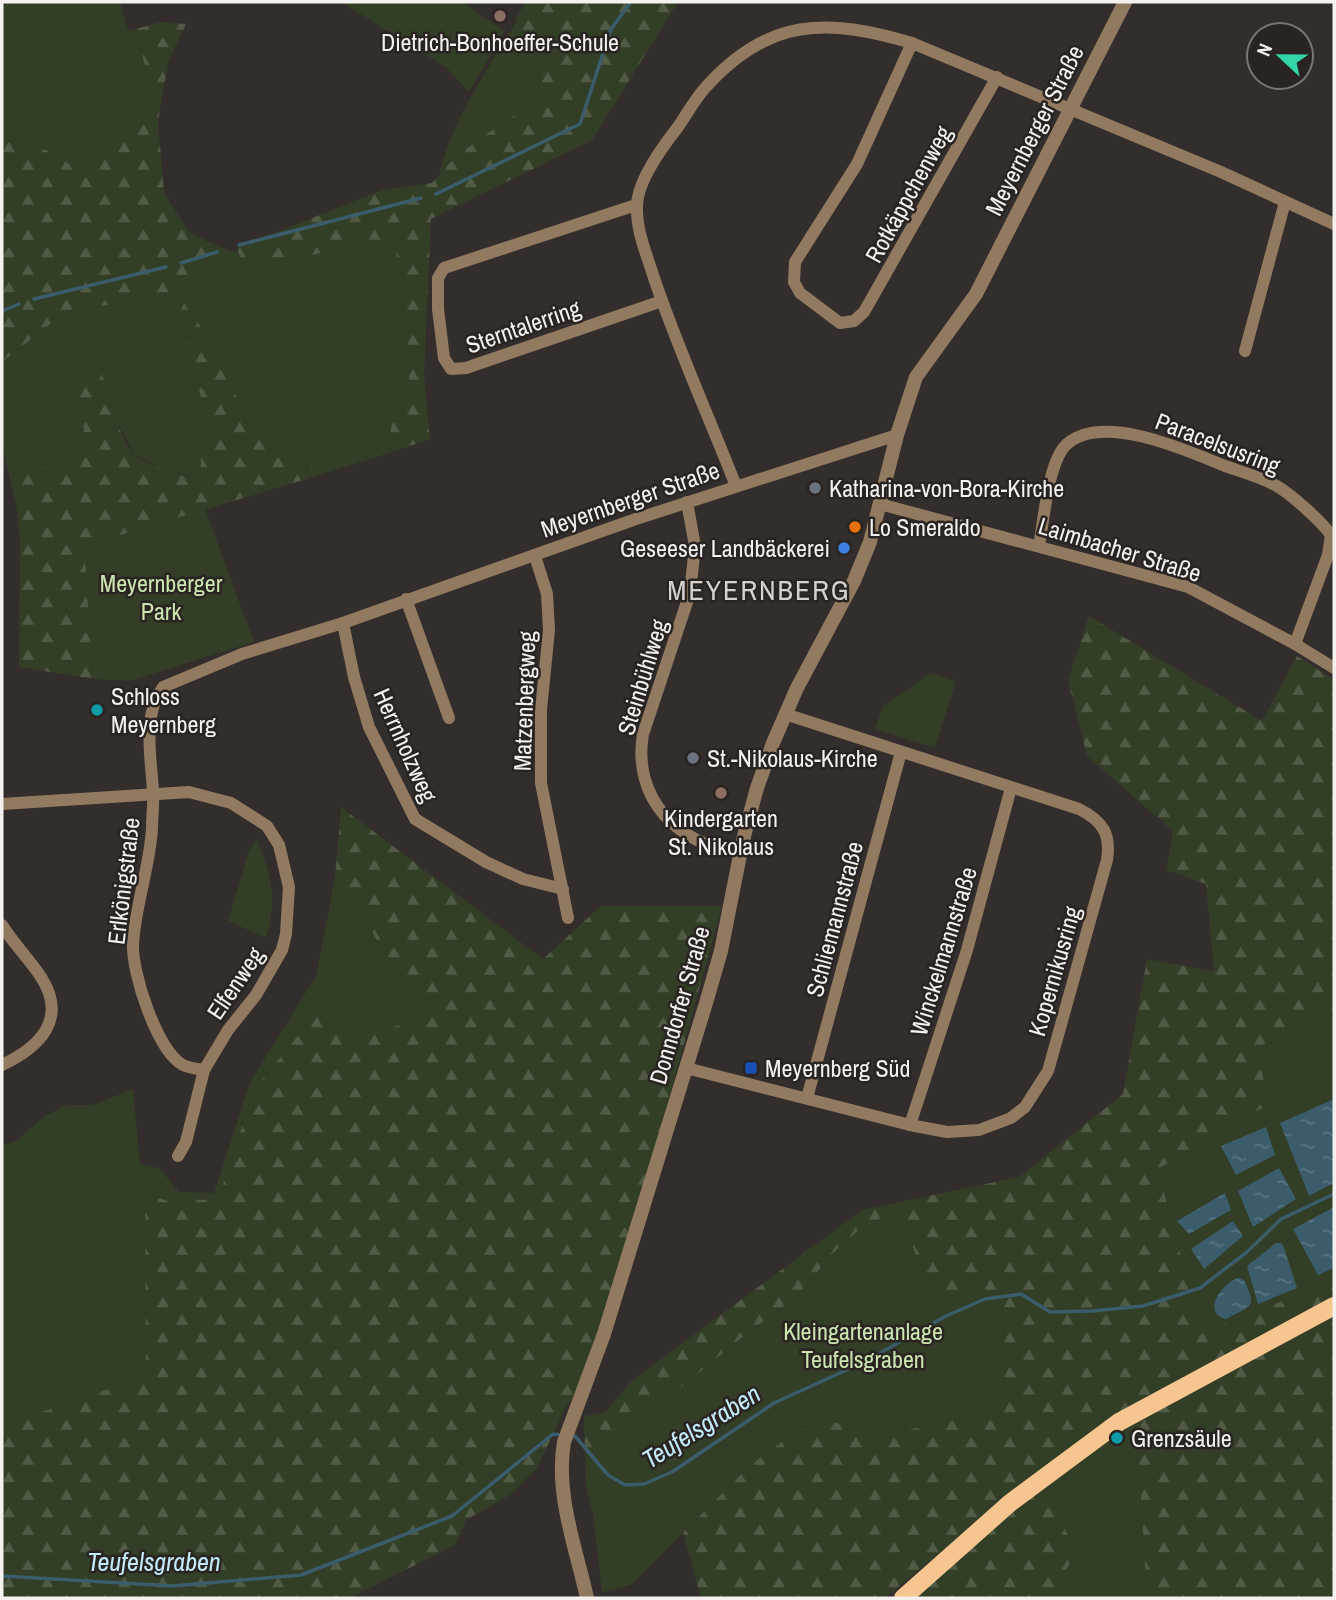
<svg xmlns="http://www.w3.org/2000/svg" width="1336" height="1600" font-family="'Archivo Narrow',sans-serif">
<defs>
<pattern id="forest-firs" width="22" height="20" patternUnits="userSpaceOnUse" patternTransform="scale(1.75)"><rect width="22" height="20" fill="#323e25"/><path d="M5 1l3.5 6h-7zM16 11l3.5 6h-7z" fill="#505a45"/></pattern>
<pattern id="water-ripples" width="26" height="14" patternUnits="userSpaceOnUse" patternTransform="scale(1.75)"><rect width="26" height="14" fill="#3b5d6b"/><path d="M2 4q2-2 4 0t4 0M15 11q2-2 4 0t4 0" fill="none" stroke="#587580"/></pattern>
</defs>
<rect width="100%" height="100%" fill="#332e2b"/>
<g fill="#323e25" fill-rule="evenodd">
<polygon points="2,2 120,2 128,31 136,29 151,91 139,132 74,168 46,150 2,133"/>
<polygon points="341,2 462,2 505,31 469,92 447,68"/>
<path d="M517,20l21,36 2,43 -60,40 -40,34c12,-55 49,-105 77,-153z"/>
<polygon points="395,239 411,397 393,405 389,453 323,474 270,436 240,403 186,300 200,390 209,427 202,446 200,480 159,467 134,454 117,421 100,368 74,382 84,430 77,460 60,467 23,467 16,504 2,446 2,362 67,311 162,297 229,251 237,252 243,267"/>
<polygon points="205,509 254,642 130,681 93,679 83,546"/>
<polygon points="931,673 956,681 935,748 875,729 883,706"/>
<path d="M257,839c15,39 21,58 9,99l-38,-17 21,-71z"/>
<polygon points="335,877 429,1018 351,1037 325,1004 254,1090 218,1199 169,1201 145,1193 147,1377 24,1418 2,1419 2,1145 16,1141 42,1118 65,1105 93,1105 133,1089 140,1164 159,1168 179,1192 214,1193 250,1082 316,976"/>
<path d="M1334,1009v90l-54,24 29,73 25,-13v24l-41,22 25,46 16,-7v12l-133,54 -43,-165 110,-65 -12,-54 27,-21zM1226,1193l-36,41 -12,-13z"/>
<polygon points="903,1215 930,1297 1003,1293 1005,1409 889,1434 839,1423 749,1466 631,1585 602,1592 594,1520 586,1486 585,1453 616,1441 745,1335 796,1298 833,1253 868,1222"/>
<polygon points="1136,1417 1147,1598 1052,1598 1075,1553 1036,1493"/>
</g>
<g fill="url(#forest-firs)">
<path d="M526,2h152l-86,138 -161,79 -7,155 6,65 -41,14 4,-49 18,-8 -16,-156 -152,27 -6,-19 145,-58 50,-7c28,-36 71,-59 108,-84l-2,-43 -22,-38z"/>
<polygon points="161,22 186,24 168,63 158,122 164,193 189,232 229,251 162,297 67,311 2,362 2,133 46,150 74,167 139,132 151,91 136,29"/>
<path d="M186,299l54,104 30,33 53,38 -239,72 9,133 -74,-12 1,-129 -4,-34 6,-37h38l17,-7 7,-30 -10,-48 26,-15c7,21 19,72 34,87 10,10 51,22 66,26l2,-34 7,-19 -30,-112z"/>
<polygon points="1089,616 1262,721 1297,656 1334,680 1334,1009 1283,1029 1257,1050 1269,1104 1158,1169 1201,1334 1334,1280 1334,1297 1161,1389 1119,1415 1021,1486 885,1598 701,1598 683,1533 749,1466 790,1436 810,1425 823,1421 839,1423 889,1434 1005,1409 1003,1294 929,1297 903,1215 868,1222 833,1253 796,1298 745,1335 616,1441 585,1453 584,1416 606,1412 629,1383 862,1210 1019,1177 1123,1094 1147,959 1214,971 1206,884 1166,870 1173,831 1087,756 1068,680"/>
<polygon points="341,807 543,959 601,906 722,906 643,1193 579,1391 568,1403 537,1468 510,1495 466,1520 455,1545 350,1598 2,1598 2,1419 24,1418 146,1376 145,1193 168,1201 218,1199 254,1090 324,1003 352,1037 429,1018 335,877"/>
<polygon points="1334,1312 1334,1598 1147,1598 1136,1417"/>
<polygon points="1036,1493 1055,1505 1075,1553 1052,1598 913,1598"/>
</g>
<g fill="url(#water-ripples)">
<polygon points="1334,1099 1334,1183 1309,1196 1280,1123"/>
<polygon points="1266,1127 1275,1155 1236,1175 1221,1146"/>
<polygon points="1279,1168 1296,1199 1253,1227 1238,1191"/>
<polygon points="1225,1193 1231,1210 1189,1234 1177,1221"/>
<polygon points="1334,1207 1334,1268 1318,1275 1293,1229"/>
<polygon points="1233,1221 1243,1236 1204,1269 1191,1249"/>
<polygon points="1276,1243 1281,1243 1283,1245 1297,1288 1258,1304 1247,1266"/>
<path d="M1239,1278l5,2c14,29 7,25 -18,39 -26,-7 -2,-38 13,-41z"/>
</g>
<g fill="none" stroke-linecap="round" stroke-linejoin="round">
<g stroke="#3b5d6b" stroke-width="3.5">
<polyline points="436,194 580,124 611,29 631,2"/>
<polyline points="239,245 421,198"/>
<polyline points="181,263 217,252"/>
<polyline points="34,299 166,267"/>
<polyline points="2,311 19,304"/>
<polyline points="572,1436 575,1436 608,1475 625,1485 644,1484 672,1472 774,1403 862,1363 946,1316 985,1299 1021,1294 1050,1312 1092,1311 1143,1306 1200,1288 1247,1252 1281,1219 1334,1194"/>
<polyline points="2,1576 173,1586 301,1575 452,1516 553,1434 561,1435"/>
</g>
<g stroke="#927a61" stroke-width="12">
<polyline points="912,43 857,164 795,262 794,282 800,293 840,323 854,321 864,312 997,77"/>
<polyline points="636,205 444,268 438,278 438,309 444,358 451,369 466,368 662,301"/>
<polyline points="1245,351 1285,202"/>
<path d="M736,486c-27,-69 -58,-137 -82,-208 -7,-23 -18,-47 -17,-72 0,-25 26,-60 41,-79 9,-13 17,-28 27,-39 63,-71 122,-70 207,-45l309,129 113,52"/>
<path d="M687,502l8,44 -5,47 -47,141c-11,64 35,112 97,118"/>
<polyline points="880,504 1188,587 1295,644 1334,668"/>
<path d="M1039,546c5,-26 9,-85 28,-102 36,-32 121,7 158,22 17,6 35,11 50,19 15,8 46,36 56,50l-3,20 -33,89"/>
<polyline points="535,556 547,594 549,630 541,710 541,783 568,918"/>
<polyline points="406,599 449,718"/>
<polyline points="343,623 354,677 369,727 415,819 486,862 523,879 563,889"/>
<polyline points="2,804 189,792 231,803 267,826 279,845 289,887 286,934 282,950 256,995 228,1030 204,1070 186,1142 178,1156"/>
<path d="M2,925c11,18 27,34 39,52 27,42 -1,70 -39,88"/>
<path d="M686,1068l224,57 37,7 32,-2 32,-12 14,-11 23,-36 59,-211c4,-26 -4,-39 -28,-51l-294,-95"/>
<path d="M204,1070c-6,-1 -15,-2 -21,-5 -26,-14 -51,-92 -50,-120 2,-40 17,-78 19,-117 0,-12 2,-25 1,-37 -2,-34 -11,-76 10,-104l79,-33 101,-31 293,-104 261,-84"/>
<polyline points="807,1098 901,752"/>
<polyline points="910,1125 967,950 1011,788"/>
</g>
<path stroke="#927a61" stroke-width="14" d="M587,1598c-11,-50 -32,-104 -23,-156l40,-108 102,-331 15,-52 22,-111 14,-52 16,-45 24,-55 57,-107 16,-39 27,-107 19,-58 60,-83 149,-292"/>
<polyline stroke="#f7c58f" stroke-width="18" points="903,1598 1010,1503 1119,1422 1334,1306"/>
</g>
<g fill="#8d6e63" stroke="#292421" stroke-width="2.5">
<circle cx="500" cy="16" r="7"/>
<circle cx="721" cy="793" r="7"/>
</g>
<g fill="#6b7280" stroke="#292421" stroke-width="2.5">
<circle cx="815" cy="488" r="7"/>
<circle cx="693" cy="758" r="7"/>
</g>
<circle fill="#e8710a" stroke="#292421" stroke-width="2.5" cx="855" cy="527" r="7"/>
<circle fill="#3f7fe0" stroke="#292421" stroke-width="2.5" cx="844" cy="548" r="7"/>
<g fill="#0f9aa8" stroke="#292421" stroke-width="2.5">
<circle cx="97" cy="710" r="7"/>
<circle cx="1117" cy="1438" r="7"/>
</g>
<rect fill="#1a4fb4" stroke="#292421" stroke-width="2.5" x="744" y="1061" width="14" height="14" rx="3.5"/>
<g text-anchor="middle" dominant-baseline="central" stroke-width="5" stroke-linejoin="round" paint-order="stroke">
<g font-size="24" fill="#f4f1ef" stroke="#292421" text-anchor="start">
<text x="500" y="42" text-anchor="middle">Dietrich-Bonhoeffer-Schule</text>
<text x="829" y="488">Katharina-von-Bora-Kirche</text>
<text x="869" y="527">Lo Smeraldo</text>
<text x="830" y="548" text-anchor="end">Geseeser Landbäckerei</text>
<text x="111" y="696">Schloss<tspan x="111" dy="28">Meyernberg</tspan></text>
<text x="707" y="758">St.-Nikolaus-Kirche</text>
<text x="721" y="818" text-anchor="middle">Kindergarten<tspan x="721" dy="28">St. Nikolaus</tspan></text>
<text x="765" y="1068">Meyernberg Süd</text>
<text x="1131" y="1438">Grenzsäule</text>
</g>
<g font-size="24" fill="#f4f1ef" stroke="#292421">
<text transform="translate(1034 130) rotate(-63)">Meyernberger Straße</text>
<text transform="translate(908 194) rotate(-61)">Rotkäppchenweg</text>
<text transform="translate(523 326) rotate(-19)">Sterntalerring</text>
<text transform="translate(1218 443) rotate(21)">Paracelsusring</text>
<text transform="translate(630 499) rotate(-19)">Meyernberger Straße</text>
<text transform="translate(1120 549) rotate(17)">Laimbacher Straße</text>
<text transform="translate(642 677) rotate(-73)">Steinbühlweg</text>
<text transform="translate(524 701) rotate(-88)">Matzenbergweg</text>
<text transform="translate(406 745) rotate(66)">Herrnholzweg</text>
<text transform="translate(123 881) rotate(-83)">Erlkönigstraße</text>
<text transform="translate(834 919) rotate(-75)">Schliemannstraße</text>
<text transform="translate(943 951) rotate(-73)">Winckelmannstraße</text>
<text transform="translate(1054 971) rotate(-74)">Kopernikusring</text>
<text transform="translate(235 983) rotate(-56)">Elfenweg</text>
<text transform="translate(679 1005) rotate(-74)">Donndorfer Straße</text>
</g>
<g font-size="24" fill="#cae5b0" stroke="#292421">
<text x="161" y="583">Meyernberger<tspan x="161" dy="28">Park</tspan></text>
<text x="863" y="1331">Kleingartenanlage<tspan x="863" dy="28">Teufelsgraben</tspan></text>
</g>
<g font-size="26" font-style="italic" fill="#c4eafa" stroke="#292421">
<text transform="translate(701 1426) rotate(-32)">Teufelsgraben</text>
<text x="154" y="1561">Teufelsgraben</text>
</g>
<g font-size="28" letter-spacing="2" fill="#d7d1cd" stroke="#292421">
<text x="759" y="590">MEYERNBERG</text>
</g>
</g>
<rect width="1336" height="1600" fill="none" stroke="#f4f1ef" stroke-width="7"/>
<g transform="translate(1280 56) rotate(292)"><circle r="33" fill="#292421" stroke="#7a7673" stroke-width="2"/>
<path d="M0-5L12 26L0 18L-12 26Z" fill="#32d4a8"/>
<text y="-10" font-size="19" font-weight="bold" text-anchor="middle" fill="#f4f1ef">N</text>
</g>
</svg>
